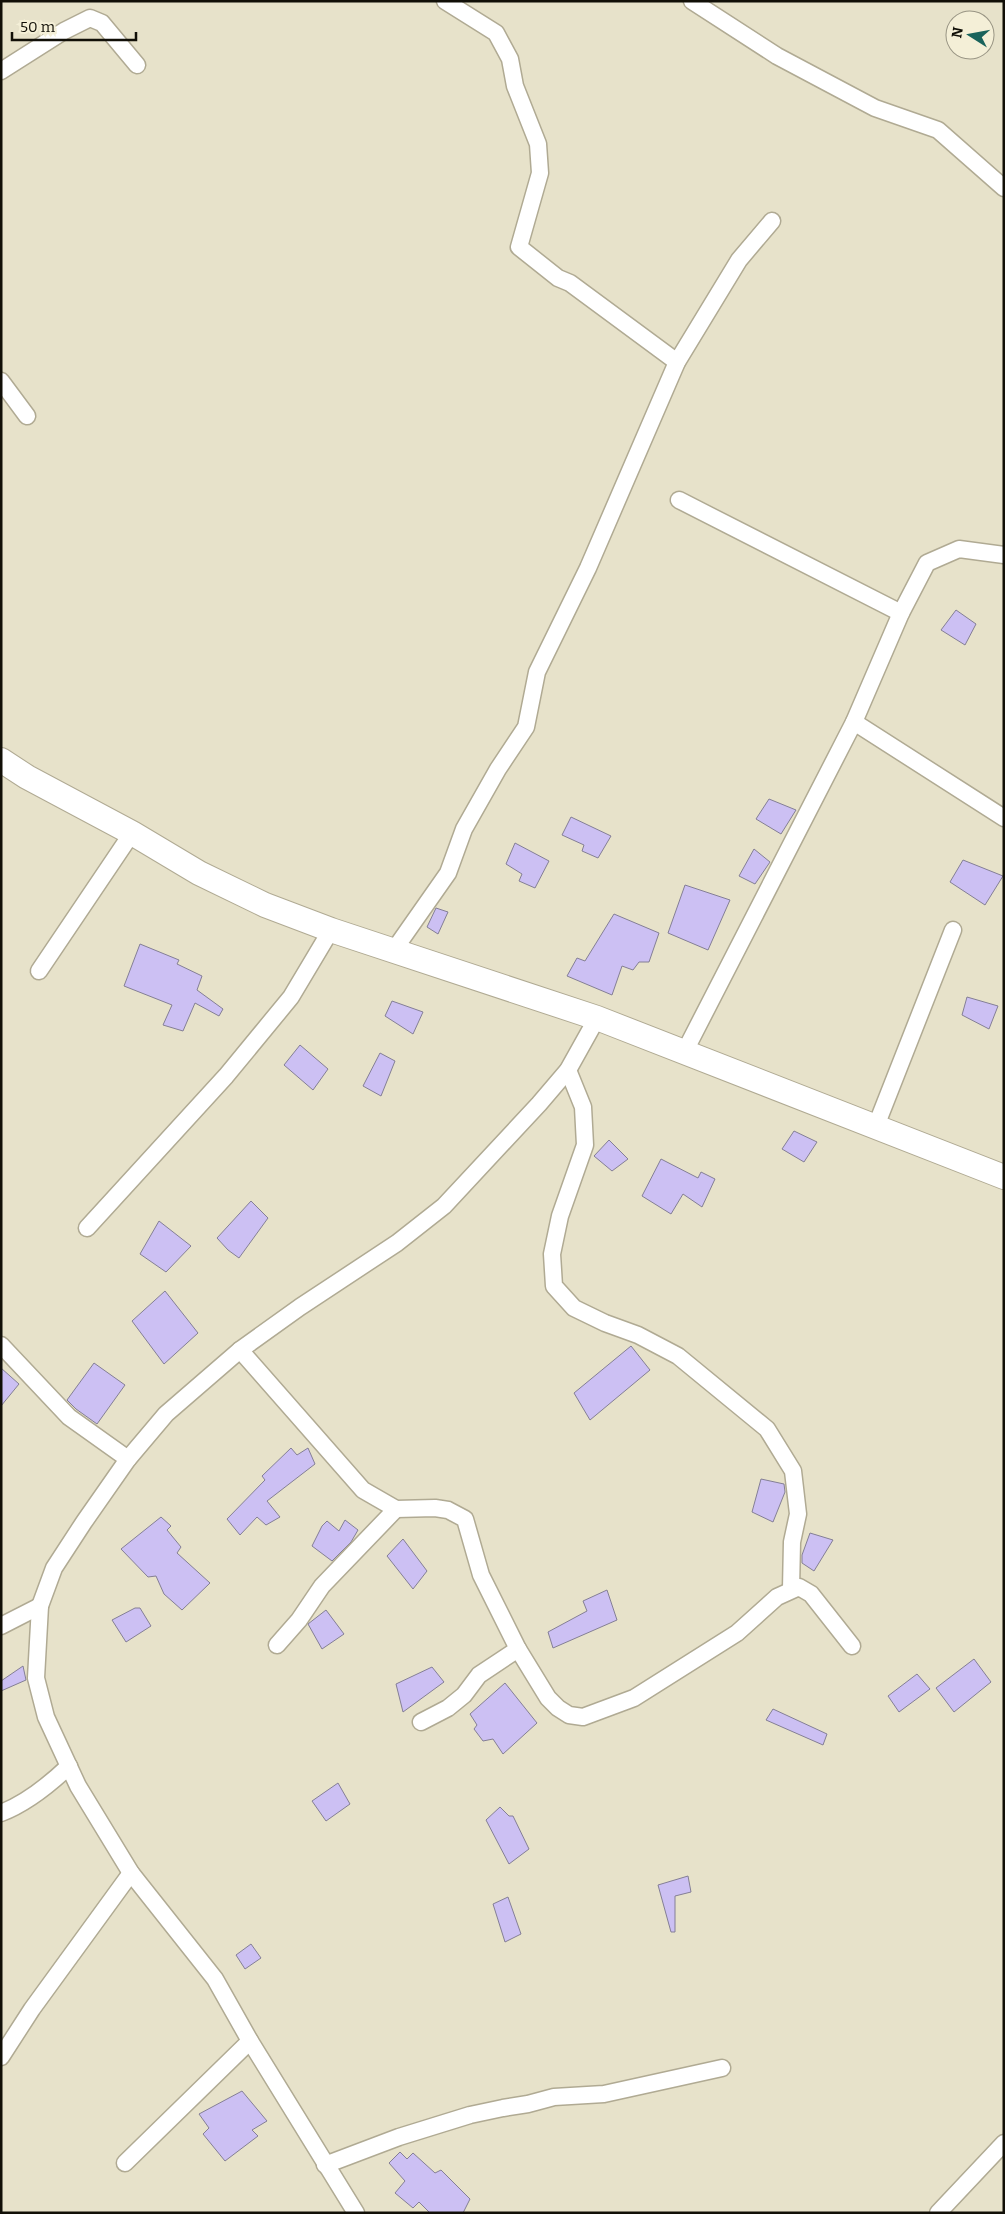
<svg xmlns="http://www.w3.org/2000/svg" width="1005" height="2214" font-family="Bitter,serif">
<rect width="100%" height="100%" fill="#e7e2ca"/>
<g fill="#ccc0f3" stroke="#847f95">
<polygon points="956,610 976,624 965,645 941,630"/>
<polygon points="769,799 796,810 781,834 756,819"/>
<polygon points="571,817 611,836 598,858 582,851 584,845 562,835"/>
<polygon points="515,843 549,861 535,888 519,881 522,874 506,864"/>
<polygon points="754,849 770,862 755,884 739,876"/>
<polygon points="963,860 1003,876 985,905 950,882"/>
<polygon points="685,885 730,900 708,950 668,933"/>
<polygon points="436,908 448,912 438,934 427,927"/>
<polygon points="614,914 659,933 649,962 639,962 633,970 622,966 612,995 567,976 577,958 585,961"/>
<polygon points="140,944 179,960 177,964 202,976 197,990 223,1009 219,1016 195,1003 183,1031 163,1025 172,1005 124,986"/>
<polygon points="967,997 998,1006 989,1029 962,1015"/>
<polygon points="392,1001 423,1012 413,1034 385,1016"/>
<polygon points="300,1045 328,1069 313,1090 284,1065"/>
<polygon points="380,1053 395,1061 381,1096 363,1086"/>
<polygon points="794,1131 817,1142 804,1162 782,1149"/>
<polygon points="609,1140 628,1159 612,1171 594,1156"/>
<polygon points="661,1159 698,1178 701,1172 715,1179 702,1207 683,1194 671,1214 642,1196"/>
<polygon points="251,1201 268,1218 239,1258 228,1250 217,1238"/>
<polygon points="159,1221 191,1246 166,1272 140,1254"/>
<polygon points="165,1291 198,1333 164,1364 132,1321"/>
<polygon points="631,1346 650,1370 590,1420 574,1393"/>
<polygon points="94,1363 125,1385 97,1424 76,1409 67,1400"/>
<polygon points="1,1368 19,1384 1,1406"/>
<polygon points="291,1448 297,1455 308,1448 315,1464 267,1501 280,1517 266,1525 257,1517 240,1535 227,1519 265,1480 262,1476"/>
<polygon points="761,1479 784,1484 785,1492 773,1522 752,1512"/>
<polygon points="161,1517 171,1526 167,1530 181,1547 177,1553 210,1583 182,1610 164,1594 156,1576 148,1577 121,1549"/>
<polygon points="345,1520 358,1530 351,1542 332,1561 312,1546 322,1526 327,1521 339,1531"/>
<polygon points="810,1533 833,1540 814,1571 802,1563 802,1555"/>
<polygon points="403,1539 427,1571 413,1589 387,1556"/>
<polygon points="607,1590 617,1620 553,1648 548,1632 587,1611 583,1601"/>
<polygon points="135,1608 140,1608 151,1626 126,1642 112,1620"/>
<polygon points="326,1610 344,1634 322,1649 308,1624"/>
<polygon points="974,1659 991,1682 954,1712 936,1688"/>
<polygon points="23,1666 26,1680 1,1691 1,1681"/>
<polygon points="432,1667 444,1682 403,1712 396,1684"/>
<polygon points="917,1674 930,1689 899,1712 888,1696"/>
<polygon points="505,1683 537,1723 503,1754 493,1739 483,1741 474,1729 477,1725 470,1714"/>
<polygon points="773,1709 827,1734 823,1745 766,1720"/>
<polygon points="338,1783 350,1804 326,1821 312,1801"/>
<polygon points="500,1807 509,1816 513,1816 529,1849 509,1864 486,1820"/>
<polygon points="688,1876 691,1892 675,1896 675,1932 671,1932 658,1885"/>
<polygon points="508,1897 521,1934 505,1942 493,1904"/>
<polygon points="251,1944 261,1958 245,1969 236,1955"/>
<polygon points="242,2091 267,2121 252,2130 258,2136 225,2161 203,2134 209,2128 199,2114"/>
<polygon points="400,2152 407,2159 413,2153 435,2173 441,2170 470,2199 463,2213 430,2213 419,2202 413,2208 395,2193 405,2181 389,2163"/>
</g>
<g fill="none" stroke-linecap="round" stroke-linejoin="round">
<g stroke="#b0aa93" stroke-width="19">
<g id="street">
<polyline points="445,1 496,33 510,59 515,86 538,144 540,173 519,247 558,278 570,283 677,362"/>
<polyline points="692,1 777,56 875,108 938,130 1004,188"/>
<polyline points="1,71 64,31 90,18 102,23 137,65"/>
<polyline points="1,381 27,416"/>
<polyline points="679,500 901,613"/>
<polyline points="854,722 1004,818"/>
<polyline points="394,950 448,873 464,829 498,769 526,727 537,672 588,568 677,362 739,260 772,221"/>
<polyline points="39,971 132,833"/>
<polyline points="685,1051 854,722 901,613 927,563 959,549 1004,555"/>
<polyline points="568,1070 583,1107 585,1145 560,1216 552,1254 554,1286 574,1308 605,1323 638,1335 678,1356 767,1429 793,1471 798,1514 792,1542 791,1589"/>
<polyline points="876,1126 953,930"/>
<polyline points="87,1228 226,1076 291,997 331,930"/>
<polyline points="1,1345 69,1417 128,1459"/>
<polyline points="240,1350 363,1490 396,1509 435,1508 448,1510 465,1519 481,1575 518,1649 548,1698 558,1708 569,1715 583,1717 634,1698 737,1633 777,1597 799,1587 811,1594 852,1646"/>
<polyline points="1,1626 40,1606"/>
<polyline points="277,1645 299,1620 322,1586 396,1509"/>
<polyline points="421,1722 448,1708 464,1695 479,1675 518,1649"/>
<path d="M1,1813c26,-10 48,-28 68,-47"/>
<polyline points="1,2057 32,2009 131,1873"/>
<polyline points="125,2163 250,2041"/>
<polyline points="325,2165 399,2137 470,2115 503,2108 528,2104 554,2097 604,2094 722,2068"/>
<polyline points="356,2213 250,2041 215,1979 131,1873 78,1786 46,1717 36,1678 40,1606 54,1568 84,1522 128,1459 166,1414 240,1350 300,1307 397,1243 444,1206 539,1104 568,1070 597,1018"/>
<polyline points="938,2213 1004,2143"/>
</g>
</g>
<g stroke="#b0aa93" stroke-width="26">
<polyline id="secondary" points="1,760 27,777 132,833 199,873 265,905 331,930 597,1018 1004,1177"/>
</g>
<use href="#street" stroke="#fff" stroke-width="16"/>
<use href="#secondary" stroke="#fff" stroke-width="24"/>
</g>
<rect width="1005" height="2214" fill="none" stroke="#110f07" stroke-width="5"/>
<g transform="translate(970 35) rotate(281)"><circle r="24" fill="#f4efd7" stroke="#999584"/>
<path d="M0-4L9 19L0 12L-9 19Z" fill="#19635b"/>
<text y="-8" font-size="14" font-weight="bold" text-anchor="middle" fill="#110f07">N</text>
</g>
<path d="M12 32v8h124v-8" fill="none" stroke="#110f07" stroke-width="2.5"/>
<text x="20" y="32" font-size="15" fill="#110f07" stroke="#f4efd7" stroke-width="4" paint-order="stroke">50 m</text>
</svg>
